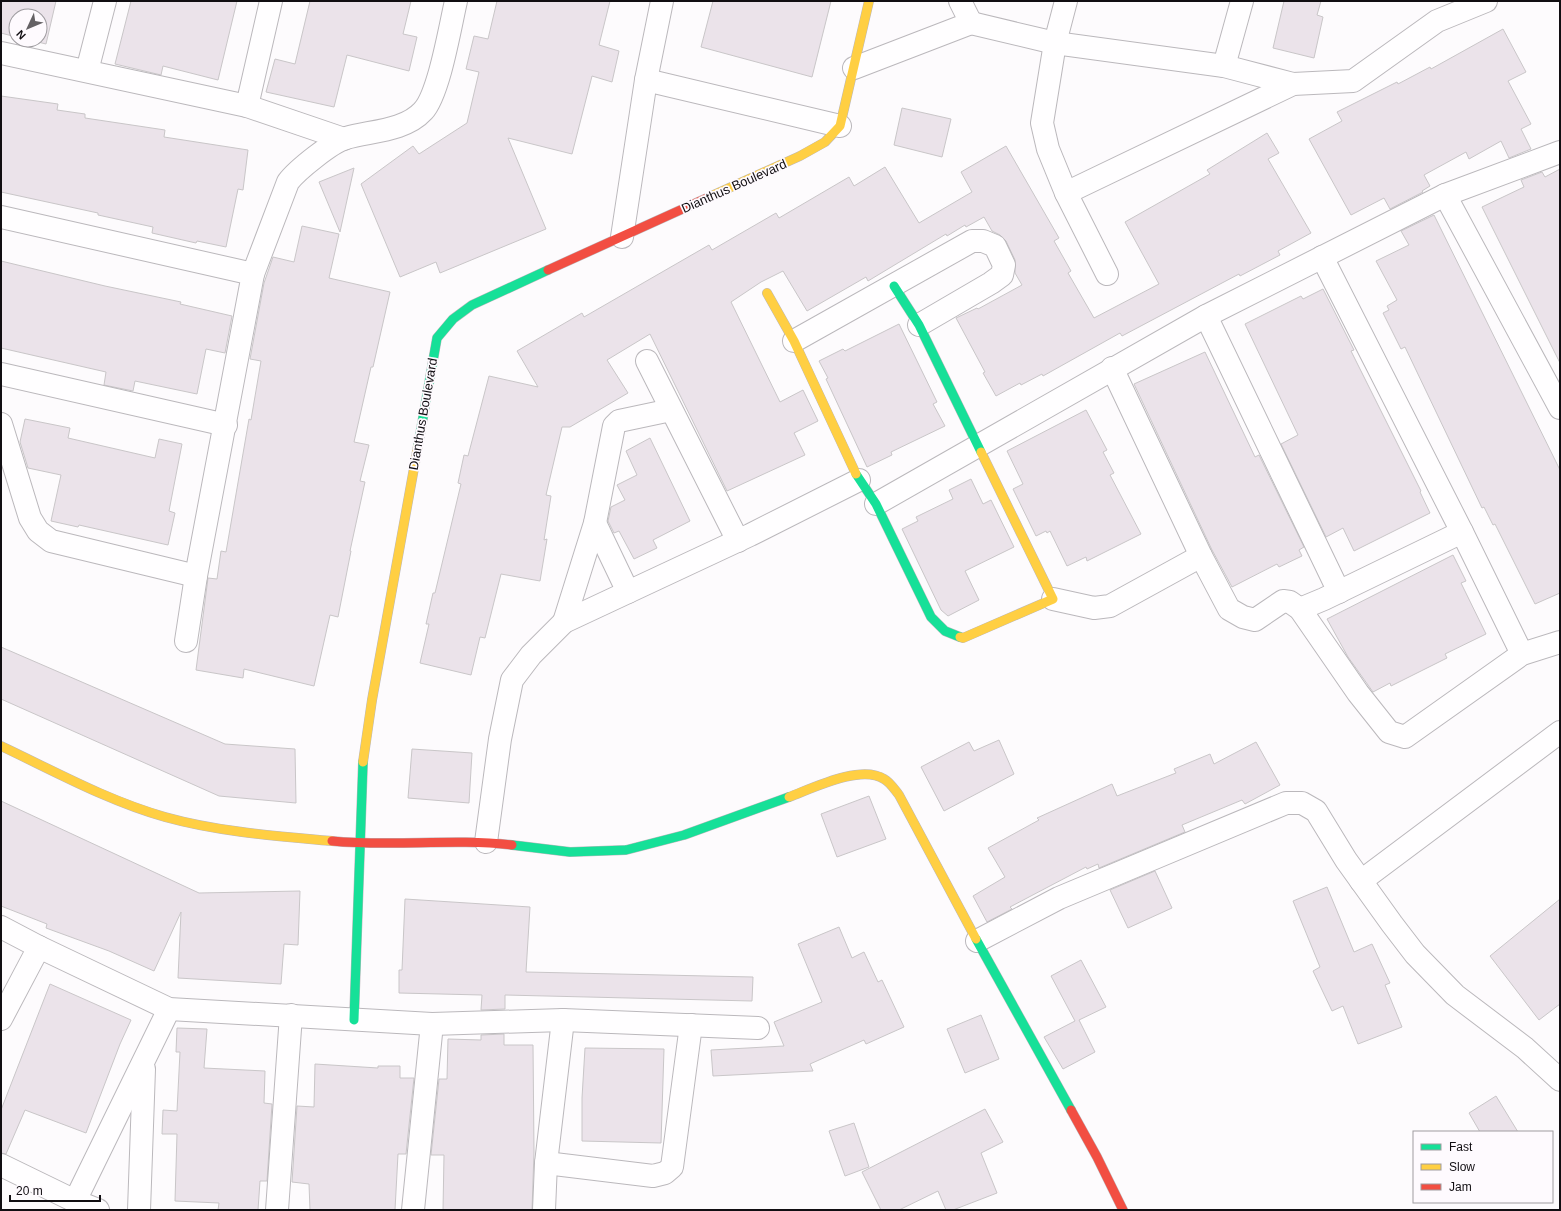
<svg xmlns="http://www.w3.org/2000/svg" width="1561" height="1211" font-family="Arial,sans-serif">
<rect width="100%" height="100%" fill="#fdfbfd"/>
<g fill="#ebe3ea" stroke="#c9c6c8">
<polygon points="1,1 56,1 46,44 30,40 40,40 40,16 16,16 16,37 1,33"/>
<polygon points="131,1 237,1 218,80 163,66 161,75 115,64"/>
<polygon points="310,1 411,1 403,34 417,37 409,71 347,55 334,107 266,92 275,59 295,64"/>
<polygon points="497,1 610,1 599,45 619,51 612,82 592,76 572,154 508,138 546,229 440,273 436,262 400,277 361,184 413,146 419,154 467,123 479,72 466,69 474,36 488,39"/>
<polygon points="713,1 831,1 812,77 701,47"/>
<polygon points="1284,1 1321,1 1317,15 1323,17 1314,58 1273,48"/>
<polygon points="1503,29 1526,72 1508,81 1531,124 1521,129 1531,149 1509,158 1501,141 1469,159 1466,152 1424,175 1430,186 1422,191 1423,192 1390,209 1384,198 1351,215 1309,139 1342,121 1337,112 1397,82 1398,84 1430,67 1431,69"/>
<polygon points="1,96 58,104 57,110 85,114 85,118 165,130 164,137 248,150 243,190 238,189 226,247 197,241 196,243 152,233 153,227 98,215 98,213 1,192"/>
<polygon points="902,108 951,119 942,157 894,145"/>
<polygon points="1267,133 1279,153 1268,159 1311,233 1278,251 1280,255 1240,276 1239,274 1122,336 1120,333 1043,376 1042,374 1021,385 1020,383 996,396 983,373 985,372 956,318 977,308 978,309 1022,285 1015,273 1015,260 1006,241 1000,235 992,231 984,217 966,227 965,225 947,236 946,234 868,281 866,277 807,311 783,271 761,282 731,302 780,402 803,390 818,421 794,433 805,455 727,491 650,334 607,360 628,393 570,427 562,427 546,495 551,496 544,540 547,539 540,581 501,574 485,638 480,637 471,675 420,663 429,624 426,624 433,593 435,593 461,484 458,483 464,455 468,456 489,376 538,387 517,351 582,313 584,317 709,245 712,250 776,213 779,218 849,177 854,186 885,167 919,223 972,192 961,172 1006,146 1059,238 1054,241 1071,271 1068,273 1094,318 1159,284 1125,222 1210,174 1207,170"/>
<polygon points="354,168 340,232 319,182"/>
<polygon points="1560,169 1560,363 1482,207 1524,187 1521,180 1542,172 1545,177"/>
<polygon points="1434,215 1560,470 1560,593 1535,604 1495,524 1493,525 1484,507 1482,508 1405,347 1401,349 1383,313 1389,310 1387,306 1397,300 1376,261 1409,245 1401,231"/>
<polygon points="302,226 339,234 329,278 390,292 373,367 371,367 354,442 369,445 360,481 365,482 350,551 351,551 338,617 330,615 314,686 244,669 243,678 196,670 208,578 217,579 221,551 226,552 249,419 251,420 261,361 250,359 264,283 273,257 294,262"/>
<polygon points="1,261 105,286 181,302 180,304 232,316 225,353 206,349 197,394 135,381 133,391 104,385 106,372 1,348"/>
<polygon points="1323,289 1354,350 1351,351 1421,491 1420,492 1430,513 1354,551 1343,528 1326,537 1281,444 1298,435 1245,324 1301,296 1303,299"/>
<polygon points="899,324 937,402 933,404 945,426 891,452 892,455 867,467 826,379 828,378 819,361 843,349 845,351"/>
<polygon points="1205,352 1255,457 1259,455 1304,547 1299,550 1302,556 1279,567 1277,564 1232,587 1212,550 1134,384"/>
<polygon points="1086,410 1107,450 1103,452 1114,473 1110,475 1141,534 1087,561 1086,557 1067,566 1050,531 1047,533 1046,531 1036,536 1013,489 1023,484 1007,451"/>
<polygon points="25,419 70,428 68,438 155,458 159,439 182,444 169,511 175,513 168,545 79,525 78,527 51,521 61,475 28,468 20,442"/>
<polygon points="650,438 690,521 653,540 657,548 634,559 619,531 614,533 608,521 611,507 625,500 617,485 637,475 626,451"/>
<polygon points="971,479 983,504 991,500 1014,547 965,571 979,600 948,616 941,610 902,529 918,521 916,517 953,499 949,490"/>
<polygon points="1453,555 1466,581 1461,583 1486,634 1445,654 1447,658 1391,686 1390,683 1373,692 1348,657 1327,619"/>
<polygon points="1,647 225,744 295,749 296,803 219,796 1,699"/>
<polygon points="999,740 1014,774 944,811 921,767 969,742 974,751"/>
<polygon points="1256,742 1280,785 1245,804 1242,800 1182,825 1185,832 1099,868 1098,864 1087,869 1086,867 1010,907 1012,909 987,922 973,896 1005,877 988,848 1039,820 1037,818 1112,784 1117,796 1176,773 1174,769 1210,754 1214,764"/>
<polygon points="412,749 472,753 469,803 408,798"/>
<polygon points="869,796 886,839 837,857 821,814"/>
<polygon points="1,801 199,893 300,891 298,945 284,944 281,984 178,978 181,912 154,971 109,951 46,928 47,924 1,906"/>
<polygon points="1155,871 1172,908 1128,928 1110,890"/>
<polygon points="1327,887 1354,952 1372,944 1390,983 1385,985 1402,1027 1358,1044 1343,1006 1332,1011 1313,971 1320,967 1293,901"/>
<polygon points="405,899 530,907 526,972 753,977 752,1001 505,995 505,1009 481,1010 482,995 399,993 399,970 402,970"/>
<polygon points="1560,899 1560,1004 1539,1020 1490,956"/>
<polygon points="839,927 852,958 864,952 878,982 882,980 904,1027 866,1044 864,1040 810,1064 813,1071 713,1076 711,1050 784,1046 774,1022 822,1002 798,944"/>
<polygon points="1081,960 1106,1007 1079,1020 1095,1052 1063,1069 1044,1037 1075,1021 1051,976"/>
<polygon points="50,984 131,1020 120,1044 86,1133 25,1110 6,1154 1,1153 1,1110"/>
<polygon points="981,1015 999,1059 965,1073 947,1029"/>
<polygon points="177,1028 207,1029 204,1068 265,1071 264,1103 272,1104 267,1181 260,1181 258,1210 218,1210 219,1203 175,1201 177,1134 162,1134 163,1110 177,1111 180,1052 176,1052"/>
<polygon points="504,1034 504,1045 533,1045 534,1152 532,1210 443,1210 444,1155 431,1155 439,1079 447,1079 448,1039 481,1040 481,1035"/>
<polygon points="585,1048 664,1049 661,1143 582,1141 582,1098"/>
<polygon points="315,1064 378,1068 378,1066 400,1066 400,1078 414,1078 406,1154 398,1154 395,1210 310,1210 309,1184 292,1182 297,1106 314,1107"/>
<polygon points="1496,1096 1518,1132 1480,1132 1469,1113"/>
<polygon points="985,1109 1003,1142 981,1153 997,1193 953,1210 946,1210 938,1191 899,1210 881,1210 862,1172"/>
<polygon points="854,1123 869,1167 845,1176 829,1131"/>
</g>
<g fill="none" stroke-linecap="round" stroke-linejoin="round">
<g stroke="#bbb8bc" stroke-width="24">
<g id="street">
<polyline points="1066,1 1055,43 1042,123 1048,149 1066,193 1107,274"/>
<polyline points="971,23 1055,43 1224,66 1293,84"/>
<polyline points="1,53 247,106 344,139"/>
<polyline points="1224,66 1242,1"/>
<polyline points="854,68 971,23 960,1"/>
<polyline points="87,71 105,1"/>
<polyline points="646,80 840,126"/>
<polyline points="247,106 271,1"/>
<polyline points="1066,193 1293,84 1353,81 1437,21 1486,1"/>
<polyline points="1445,195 1560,408"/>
<polyline points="1,217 253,274"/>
<polyline points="622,237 646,80 662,1"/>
<polyline points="1322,257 1462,532 1522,654"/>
<polyline points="1206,316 1339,592"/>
<polyline points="794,341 972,241 983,241 995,246 1004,265 1002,275 991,283 919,325"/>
<polyline points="647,361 738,541"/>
<polyline points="1112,368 1201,556 1229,609 1243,617 1255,620 1283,601 1290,602 1300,609 1358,693 1389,732 1405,737 1522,654 1560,642"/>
<polyline points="1,374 226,425"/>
<polyline points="1,424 30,518 38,531 51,541 196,576"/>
<polyline points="876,504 1206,316 1445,195 1560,152"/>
<polyline points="595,523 628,592"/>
<polyline points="1053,599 1094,608 1110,606 1201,556"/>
<polyline points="1300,609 1324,599 1462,532"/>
<polyline points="564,622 595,523 614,426 619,421 671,410"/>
<path d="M186,641l10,-65 57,-302 35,-92c9,-12 44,-40 58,-44 24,-7 59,-7 77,-27 16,-17 27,-84 33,-110"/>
<polyline points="486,842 500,739 512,680 531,655 564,622 750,535 859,480"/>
<polyline points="1361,881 1560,732"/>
<polyline points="1,927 39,947 169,1009 432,1024 563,1020 758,1028"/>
<polyline points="977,941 1059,898 1286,803 1302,803 1316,811 1346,860 1392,924 1415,954 1455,995 1525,1048 1560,1080"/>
<polyline points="1,1019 39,947"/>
<polyline points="546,1163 653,1176 665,1173 672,1167 691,1025"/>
<polyline points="1,1165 75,1201 98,1210"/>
<polyline points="75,1201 169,1009"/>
<polyline points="139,1210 144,1069"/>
<polyline points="277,1210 291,1015"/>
<polyline points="413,1210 432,1024"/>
<polyline points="544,1210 546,1163 563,1020"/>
</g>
</g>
<g stroke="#bbb8bc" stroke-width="10">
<g id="fast">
<polyline points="894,286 919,325 981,452"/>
<polyline points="418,446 437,338 453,319 472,305 548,270"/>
<polyline points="856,474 876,504 931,617 945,631 960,637"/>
<polyline points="512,845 570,852 626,850 684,835 789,797"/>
<polyline points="976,939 1071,1110"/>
<polyline points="354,1020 363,762"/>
</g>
</g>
<g stroke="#bbb8bc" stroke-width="10">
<g id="slow">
<polyline points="709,197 800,156 825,142 840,126 869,1"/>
<polyline points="767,293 794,341 856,474"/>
<polyline points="960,637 963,638 1053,599 981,452"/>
<path d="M1,746c53,25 107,55 164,71 54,15 111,19 167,24"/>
<polyline points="363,762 372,700 418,446"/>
<path d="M789,797c24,-9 72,-33 95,-18 6,3 11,11 15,16l77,144"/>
</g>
</g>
<g stroke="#bbb8bc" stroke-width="10">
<g id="jam">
<polyline points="548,270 709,197"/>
<path d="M332,841c60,6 121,-3 180,4"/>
<polyline points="1071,1110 1097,1157 1123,1210"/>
</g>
</g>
<use href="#street" stroke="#fffeff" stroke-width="22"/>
<use href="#fast" stroke="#16e098" stroke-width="9"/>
<use href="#slow" stroke="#ffcf43" stroke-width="9"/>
<use href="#jam" stroke="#f24e42" stroke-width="9"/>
</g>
<g text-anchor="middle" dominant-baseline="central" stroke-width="3.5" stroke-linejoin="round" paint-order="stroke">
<g font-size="13" fill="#110e12" stroke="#fefafe">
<text transform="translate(734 186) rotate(-24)">Dianthus Boulevard</text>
<text transform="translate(423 414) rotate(-80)">Dianthus Boulevard</text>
</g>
</g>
<rect width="1561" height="1211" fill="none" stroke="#110e12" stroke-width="4"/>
<rect x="1413" y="1131" width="140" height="72" fill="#fefafe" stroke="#9f9ca0"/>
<rect x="1421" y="1144" width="20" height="6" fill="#16e098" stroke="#9f9ca0"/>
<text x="1449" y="1151" font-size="12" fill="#110e12">Fast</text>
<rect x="1421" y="1164" width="20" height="6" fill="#ffcf43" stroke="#9f9ca0"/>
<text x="1449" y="1171" font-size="12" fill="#110e12">Slow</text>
<rect x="1421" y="1184" width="20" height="6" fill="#f24e42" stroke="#9f9ca0"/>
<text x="1449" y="1191" font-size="12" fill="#110e12">Jam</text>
<g transform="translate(28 28) rotate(226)"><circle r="19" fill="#fefafe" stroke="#9f9ca0"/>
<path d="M0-3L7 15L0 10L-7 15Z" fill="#646164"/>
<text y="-6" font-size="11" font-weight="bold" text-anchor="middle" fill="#110e12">N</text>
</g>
<path d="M10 1195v6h90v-6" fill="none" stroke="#110e12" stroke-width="2"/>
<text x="16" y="1195" font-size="12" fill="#110e12" stroke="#fefafe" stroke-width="3" paint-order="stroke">20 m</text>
</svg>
